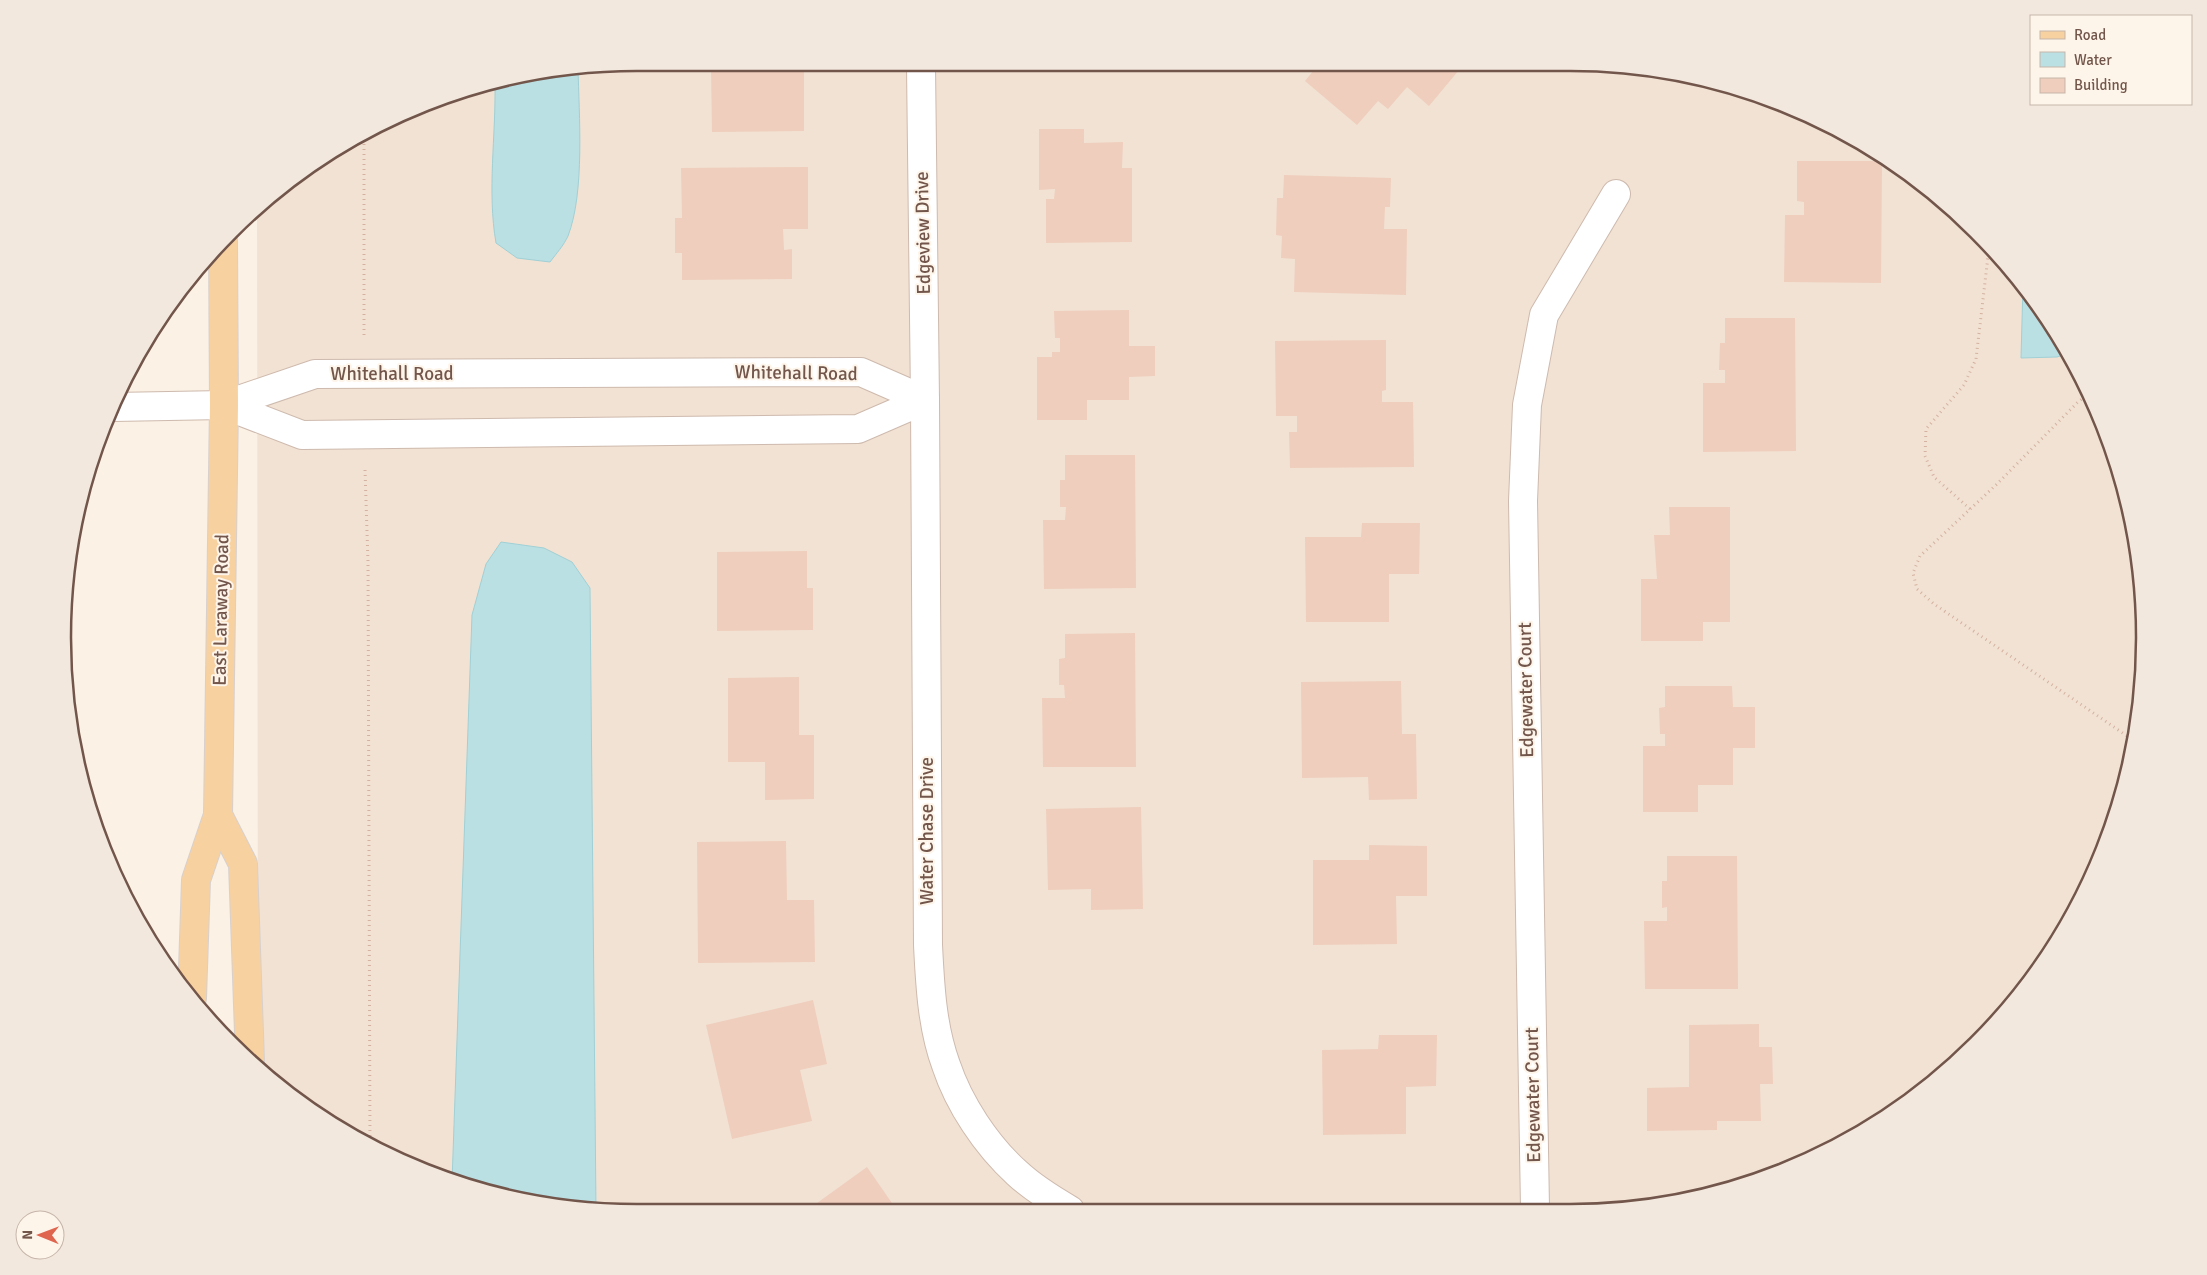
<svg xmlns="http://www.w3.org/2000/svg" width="2207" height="1275" font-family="Signika,sans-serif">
<rect width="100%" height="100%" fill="#fbf1e4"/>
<polygon fill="#f2e2d3" points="1607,64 1754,93 1857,140 1949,205 2026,288 2085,383 2125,489 2143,600 2140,713 2114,823 2067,925 1976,1044 1889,1116 1755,1182 1644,1208 600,1211 453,1182 350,1135 258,1070 257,208 288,181 383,122 453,93 562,67"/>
<g fill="#bae0e4" stroke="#a0d0d5">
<path d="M562,67h16c1,48 7,125 -10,169 -4,9 -12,18 -18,26l-33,-4 -21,-15c-9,-52 0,-107 -1,-160z"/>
<polygon points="2023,285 2026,288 2067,354 2057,357 2021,358"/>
<polygon points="501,542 544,548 572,562 590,588 596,1210 452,1182 472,615 486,564"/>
</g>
<g fill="#efcebd">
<polygon points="1464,64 1429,106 1407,87 1388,109 1378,101 1357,125 1305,81 1318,65"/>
<polygon points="711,67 804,67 804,131 712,132"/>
<polygon points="1039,129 1084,129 1084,143 1123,142 1122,168 1132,168 1132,242 1046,243 1046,199 1054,199 1055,189 1039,190"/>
<polygon points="1797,161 1882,161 1881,283 1784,282 1785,215 1804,215 1804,202 1797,201"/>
<polygon points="808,167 808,229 783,229 784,250 792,249 792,279 682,280 682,253 675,253 675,218 682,218 681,168"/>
<polygon points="1284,175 1391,178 1390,207 1385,207 1384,229 1407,229 1406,295 1294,292 1295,259 1281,258 1282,236 1276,235 1277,198 1283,198"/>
<polygon points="1129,310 1129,346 1155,346 1155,376 1129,377 1129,400 1087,400 1087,420 1037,420 1037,357 1052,357 1052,352 1060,352 1060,338 1055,338 1054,311"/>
<polygon points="1725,318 1795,318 1796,451 1703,452 1703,383 1725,383 1725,370 1719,370 1720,343 1725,343"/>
<polygon points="1386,340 1386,390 1382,391 1382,402 1413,402 1414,467 1290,468 1289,432 1297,432 1297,416 1276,416 1275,341"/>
<polygon points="1065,455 1135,455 1136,588 1044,589 1043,520 1065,520 1066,507 1060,507 1060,480 1065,480"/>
<polygon points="1669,507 1730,507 1730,622 1703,622 1703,641 1641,641 1641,579 1657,579 1654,535 1670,535"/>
<polygon points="1362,523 1420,523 1419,574 1389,574 1389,622 1306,622 1305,537 1361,537"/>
<polygon points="807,551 807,588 813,588 813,630 717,631 717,552"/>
<polygon points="1135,633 1136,767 1043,767 1042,698 1065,698 1064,685 1059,685 1059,659 1065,658 1065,634"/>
<polygon points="799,677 799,735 814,735 814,799 765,800 765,762 728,762 728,678"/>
<polygon points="1401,681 1402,734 1416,734 1417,799 1369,800 1368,777 1302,778 1301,682"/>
<polygon points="1665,686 1732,686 1733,707 1755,707 1755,748 1733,748 1733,785 1698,785 1698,812 1643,812 1643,746 1665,746 1665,734 1660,734 1659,708 1665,707"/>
<polygon points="1141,807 1143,909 1091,910 1091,889 1048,890 1046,809"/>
<polygon points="786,841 787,900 814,900 815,962 698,963 697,842"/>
<polygon points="1369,845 1427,846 1427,896 1396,896 1397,944 1313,945 1313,860 1369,860"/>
<polygon points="1667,856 1737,856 1738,989 1645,989 1644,921 1667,921 1667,907 1662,908 1662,881 1667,881"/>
<polygon points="813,1000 827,1064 800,1070 812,1121 732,1139 706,1025"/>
<polygon points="1759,1024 1759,1047 1772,1047 1773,1084 1760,1084 1761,1121 1717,1121 1717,1130 1647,1131 1647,1088 1689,1087 1689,1025"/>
<polygon points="1379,1035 1437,1035 1436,1086 1406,1087 1406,1134 1323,1135 1322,1050 1378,1049"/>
<polygon points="867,1167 894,1206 888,1210 806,1211"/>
</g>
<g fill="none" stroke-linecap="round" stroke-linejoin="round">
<g stroke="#cebaae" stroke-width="30">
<g id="minor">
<path d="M921,66l4,334 3,545c2,40 4,82 18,120 13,39 40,80 71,108 16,15 34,26 53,37"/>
<polyline points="224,405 302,435 858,429 925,400"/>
<polyline points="113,407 224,405 315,374 861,372 925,400"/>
<polyline points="1535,1208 1523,501 1527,405 1544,315 1616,194"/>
</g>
</g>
<g stroke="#d8d0cd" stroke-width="30">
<g id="major">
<polyline points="218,815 243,864 250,1061"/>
<polyline points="192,998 196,880 218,815 224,405 223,241"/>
</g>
</g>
<g stroke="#d4b1a0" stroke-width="3" stroke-dasharray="1 4" stroke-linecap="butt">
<polyline points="364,134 364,338"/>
<polyline points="2089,393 2077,403 1997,484 1920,556 1913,573 1917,589 1934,604 2133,740"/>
<polyline points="365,470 368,562 370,1145"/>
<polyline points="1970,509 1934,477 1925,456 1926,429 1964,385 1976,359 1989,248"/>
</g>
<use href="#minor" stroke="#fff" stroke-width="28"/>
<use href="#major" stroke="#f7d1a0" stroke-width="28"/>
</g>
<g text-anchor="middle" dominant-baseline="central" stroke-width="4" stroke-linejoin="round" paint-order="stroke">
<g font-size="19" fill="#73564b" stroke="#fef5ea">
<text transform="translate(923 233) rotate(-91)">Edgeview Drive</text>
<text transform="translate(796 373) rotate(1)">Whitehall Road</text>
<text x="392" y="374">Whitehall Road</text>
<text transform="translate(221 610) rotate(-89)">East Laraway Road</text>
<text transform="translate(1526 690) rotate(-91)">Edgewater Court</text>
<text transform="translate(927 831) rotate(-90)">Water Chase Drive</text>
<text transform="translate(1533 1095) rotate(-91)">Edgewater Court</text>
</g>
</g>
<path d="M0 0H2207V1275H0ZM637 71H1570A566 566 0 0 1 2136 637V638A566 566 0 0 1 1570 1204H637A566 566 0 0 1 71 638V637A566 566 0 0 1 637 71Z" fill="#f3e8dd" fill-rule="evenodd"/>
<path fill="none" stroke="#73564b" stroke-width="2.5" d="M637 71H1570A566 566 0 0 1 2136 637V638A566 566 0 0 1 1570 1204H637A566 566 0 0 1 71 638V637A566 566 0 0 1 637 71Z"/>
<rect x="2030" y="15" width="162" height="90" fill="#fef5ea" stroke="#c6b5aa"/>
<rect x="2040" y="31" width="25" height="8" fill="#f7d1a0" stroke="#c6b5aa"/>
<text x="2074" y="40" font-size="15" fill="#73564b">Road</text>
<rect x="2040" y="52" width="25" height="15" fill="#bae0e4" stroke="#c6b5aa"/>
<text x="2074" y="65" font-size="15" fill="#73564b">Water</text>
<rect x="2040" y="78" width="25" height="15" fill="#efcebd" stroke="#c6b5aa"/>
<text x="2074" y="90" font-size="15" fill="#73564b">Building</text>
<g transform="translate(40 1235) rotate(271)"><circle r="24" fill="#fef5ea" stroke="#c6b5aa"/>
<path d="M0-4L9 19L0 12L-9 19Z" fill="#e0654f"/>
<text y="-8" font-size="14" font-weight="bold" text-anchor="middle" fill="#73564b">N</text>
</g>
</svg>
